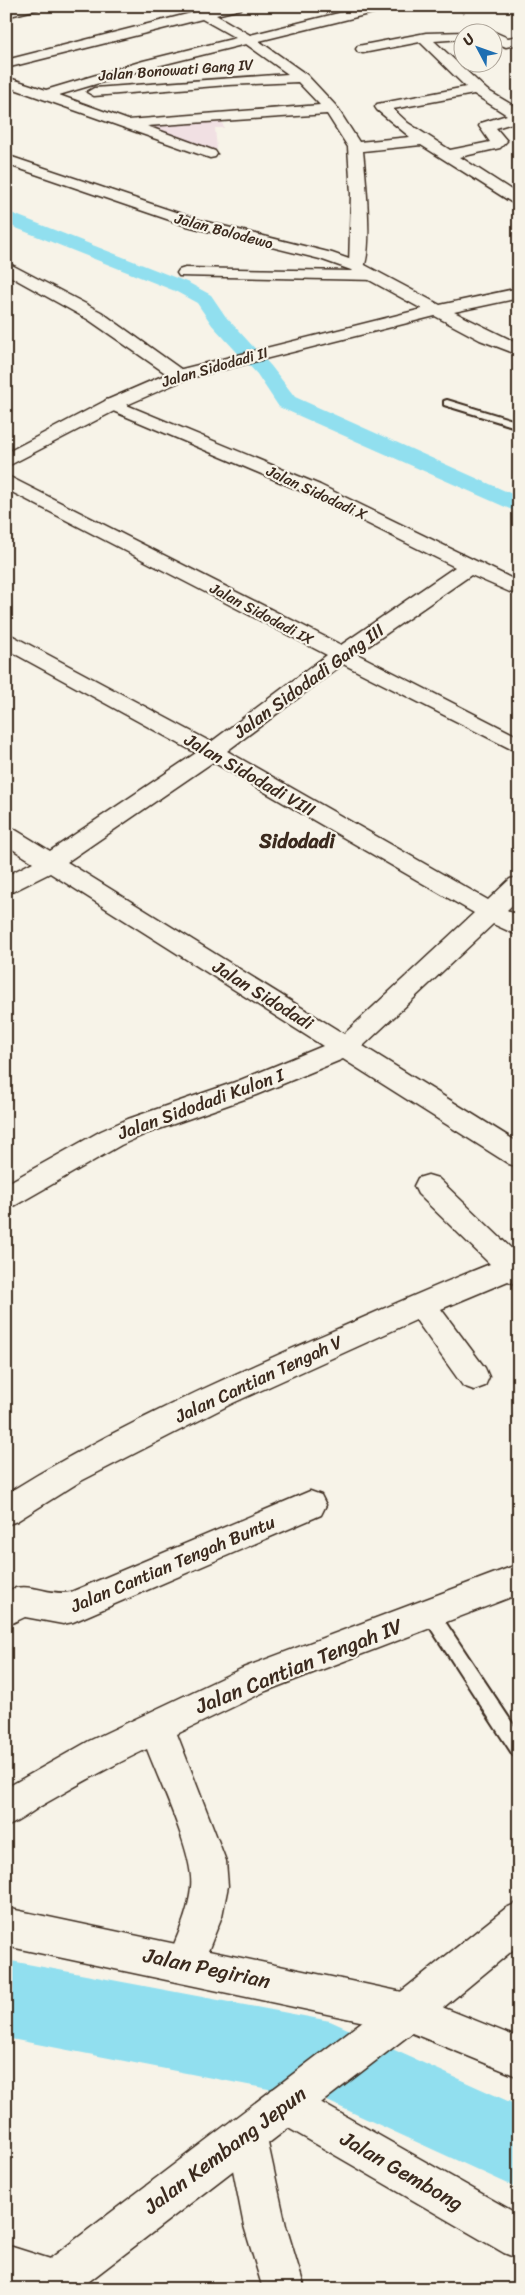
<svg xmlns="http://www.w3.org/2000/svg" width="525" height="2295" font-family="Sriracha,sans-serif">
<rect width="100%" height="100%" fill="#f7f3e8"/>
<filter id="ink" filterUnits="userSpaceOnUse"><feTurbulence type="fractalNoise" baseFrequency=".02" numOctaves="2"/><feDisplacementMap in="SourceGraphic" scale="10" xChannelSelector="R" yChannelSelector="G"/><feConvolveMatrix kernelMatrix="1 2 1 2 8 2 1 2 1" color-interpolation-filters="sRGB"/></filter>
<g filter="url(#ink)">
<polygon fill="#f1e0e3" points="220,117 224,128 215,128 217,149 201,149 135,124"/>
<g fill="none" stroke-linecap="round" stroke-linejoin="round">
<polygon fill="#91dfef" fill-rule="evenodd" points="6,211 189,283 211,295 226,317 271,366 295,397 519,497 519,513 279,407 257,374 212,325 197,303 175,291 6,224"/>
<polygon fill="#91dfef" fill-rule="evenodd" points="6,1960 330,2021 519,2106 519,2189 325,2100 6,2038"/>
<g stroke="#3b2a1e" stroke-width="4">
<g id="service">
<polygon points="447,400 519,422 519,428 444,405 444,401"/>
<polygon points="430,1605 436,1608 519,1733 519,1757 513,1755 424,1618 422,1613 424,1608"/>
</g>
</g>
<g stroke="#3b2a1e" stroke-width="3">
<g id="minor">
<polygon points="17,6 39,6 38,9 6,17 6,9"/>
<path d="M219,6h23l-1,3 -25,6 34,20 117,-29h23l-1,3 -130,32 48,34 29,31 23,36 51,-5 -33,-27 -2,-3 2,-3 89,-17 -46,-45 -57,11 -5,-1 -2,-3 2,-3 68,-13 41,-1h-5v7l-28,2 53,49 32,19v12l-23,7 11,13 -7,7 -40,9 59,38v12l-98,-62 -58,6c2,20 12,109 -2,120l15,1 2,4 -2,4 -197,-4 -2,-3 2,-3 6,-2 167,3 -3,-4 2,-73 -3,-47 -21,-33 -180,12 68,25 2,3 -2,3 -5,1 -204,-72v-9l40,13 97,-29 93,-23 -34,-19 -196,49v-8zM246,44l42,30 -194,14 -7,4 7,4 134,-11 70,-3 22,23 -192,15 -69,-25 94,-28zM474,94l33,21 -26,8 -2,3 11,16 -40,8 -42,-27 -15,-14z"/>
<polygon points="492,31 508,38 519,36 519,44 506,47 492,41 492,32 487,32"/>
<polygon points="6,262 101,312 189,375 186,379 174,379 89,320 6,274"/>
<path d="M112,399l208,86 199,97v14l-48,-21 -114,79 162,83v16l-176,-89 -116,87 261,149 22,-21 9,-2v22l-12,11 12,7v19l-26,-12 -130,122 156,97v24l-10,-3 -166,-105 -87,36 -108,38 -27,12 -105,60 -10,3v-24l95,-53 27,-12 110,-38 85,-35 -273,-173 -44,22v-19l27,-14 -27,-17v-19l8,3 36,22 146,-98 -190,-104v-15l7,2 198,106 116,-87 -321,-166v-14l335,170 114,-78 -149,-74 -200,-85 -3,-4 3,-4zM213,762l261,151 -130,121 -277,-172z"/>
<path d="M428,1175l10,3 78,75h3v33l-11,-5 -67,28 44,59 4,9 -4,9 -11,4 -11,-4 -47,-66 -183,83 -152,78 -64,40 -11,4v-31c90,-56 186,-101 283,-144 67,-29 133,-59 201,-86l-72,-70 -4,-8 4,-8z"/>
<path d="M310,1491l11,4 5,10 -5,10 -248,107 -10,2 -38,-7 -19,9v-34c21,-13 42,5 65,0z"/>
<path d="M519,1564v30l-253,97 -89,43 49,127 2,25 -6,30 -24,60 -13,6 -13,-6 -6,-13c10,-24 23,-50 25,-76 4,-31 -32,-106 -44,-138 -34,16 -68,35 -101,54 -14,8 -25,18 -40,24v-39l83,-47 154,-73z"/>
</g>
</g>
<g stroke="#3b2a1e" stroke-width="3">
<polygon id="tertiary" points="6,155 199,220 332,253 363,264 440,305 519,288 519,298 454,312 519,344 519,355 480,340 435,316 186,379 120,408 6,467 6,453 107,400 174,371 422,309 351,270 320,259 187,226 6,164"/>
</g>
<g stroke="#3b2a1e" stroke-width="3">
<g id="secondary">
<polygon points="6,1908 407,1993 519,2038 519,2077 407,2031 6,1946"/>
<polygon points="285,2084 299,2090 519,2215 519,2259 504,2253 271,2118 265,2104 271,2090"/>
<polygon points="246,2114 260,2120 266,2134 286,2226 305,2289 263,2289 244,2226 226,2134 232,2120"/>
<polygon points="6,2245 82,2269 88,2284 86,2289 6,2287"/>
</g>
</g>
<g stroke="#3b2a1e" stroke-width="3">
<polygon id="primary" points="519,1902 519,1945 421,2026 79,2289 24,2289 30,2274 393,1998 506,1908"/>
</g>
<polyline stroke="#3b2a1e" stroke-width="2" stroke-dasharray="0.5 2" stroke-linecap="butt" points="457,6 465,15"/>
<use href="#service" fill="#f7f3e8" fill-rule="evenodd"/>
<use href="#minor" fill="#f7f3e8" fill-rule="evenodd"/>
<use href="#tertiary" fill="#f7f3e8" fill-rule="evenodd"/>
<use href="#secondary" fill="#f7f3e8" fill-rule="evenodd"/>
<use href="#primary" fill="#f7f3e8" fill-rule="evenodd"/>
</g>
</g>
<g text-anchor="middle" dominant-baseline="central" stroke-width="4.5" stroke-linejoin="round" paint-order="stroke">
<g font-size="15" fill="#3b2a1e" stroke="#f7f3e8">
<text transform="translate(176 70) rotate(-4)">Jalan Bonowati Gang IV</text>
<text transform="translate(224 231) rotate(15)">Jalan Bolodewo</text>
<text transform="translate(215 367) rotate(-16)">Jalan Sidodadi II</text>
<text transform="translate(317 493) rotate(25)">Jalan Sidodadi X</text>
<text transform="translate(262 614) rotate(28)">Jalan Sidodadi IX</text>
</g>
<g font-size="18" fill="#3b2a1e" stroke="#f7f3e8">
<text transform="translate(309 681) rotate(-36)">Jalan Sidodadi Gang III</text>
<text transform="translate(250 775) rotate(30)">Jalan Sidodadi VIII</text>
<text transform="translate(263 995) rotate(32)">Jalan Sidodadi</text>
<text transform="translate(201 1104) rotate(-20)">Jalan Sidodadi Kulon I</text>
<text transform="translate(259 1379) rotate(-25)">Jalan Cantian Tengah V</text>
<text transform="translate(173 1564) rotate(-23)">Jalan Cantian Tengah Buntu</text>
</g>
<g font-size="20" font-weight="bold" fill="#3b2a1e" stroke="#f7f3e8">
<text x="297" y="841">Sidodadi</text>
</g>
<g font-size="21" fill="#3b2a1e" stroke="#f7f3e8">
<text transform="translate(299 1666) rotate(-22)">Jalan Cantian Tengah IV</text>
<text transform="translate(207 1968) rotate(12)">Jalan Pegirian</text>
<text transform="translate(225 2150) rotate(-37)">Jalan Kembang Jepun</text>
<text transform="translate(402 2171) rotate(30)">Jalan Gembong</text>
</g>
</g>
<rect width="525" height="2295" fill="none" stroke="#f7f3e8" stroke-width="25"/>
<rect x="12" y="12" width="500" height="2270" fill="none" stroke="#3b2a1e" stroke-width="2" filter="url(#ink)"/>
<g transform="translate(478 48) rotate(311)"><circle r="24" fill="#f7f3e8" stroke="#aca397"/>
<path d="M0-4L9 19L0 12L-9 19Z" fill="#1f6fb2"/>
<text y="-8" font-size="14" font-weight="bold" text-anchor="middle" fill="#3b2a1e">U</text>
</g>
</svg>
